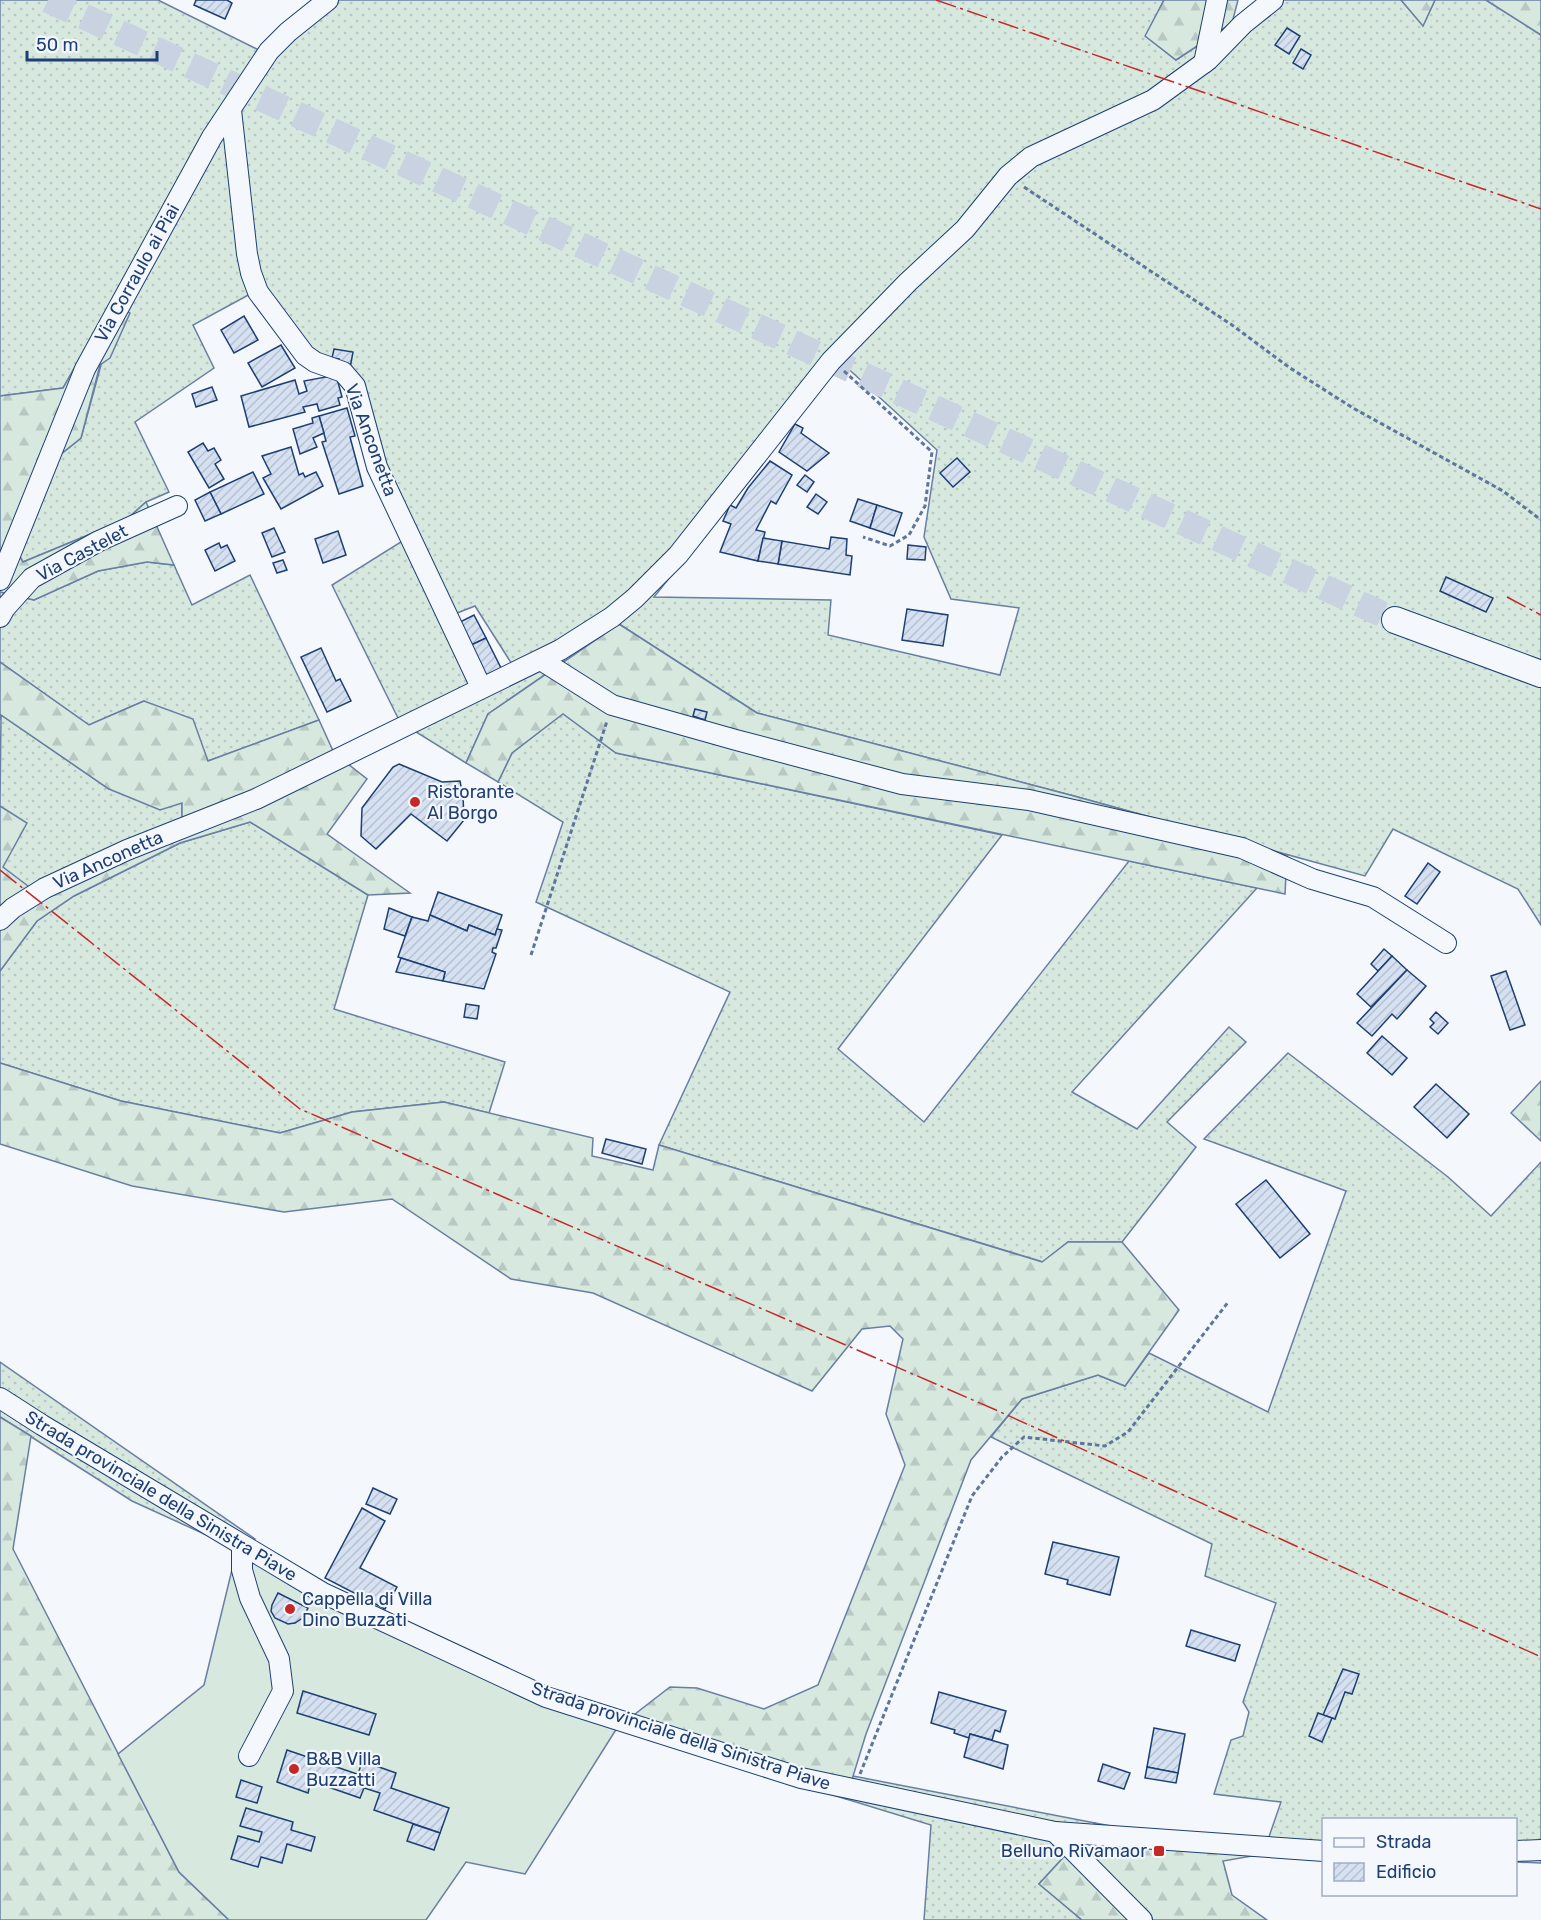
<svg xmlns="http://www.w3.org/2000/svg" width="1541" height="1920" font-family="Rubik,sans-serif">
<defs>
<pattern id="grass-dots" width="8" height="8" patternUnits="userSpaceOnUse" patternTransform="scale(1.5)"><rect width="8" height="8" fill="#d7e8df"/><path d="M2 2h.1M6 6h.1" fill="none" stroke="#b8c8c3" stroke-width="1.8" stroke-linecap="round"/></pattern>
<pattern id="forest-firs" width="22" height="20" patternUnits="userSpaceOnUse" patternTransform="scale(1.5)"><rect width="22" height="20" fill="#d7e8df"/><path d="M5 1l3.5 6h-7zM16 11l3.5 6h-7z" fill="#b8c8c3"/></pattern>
<pattern id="building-hatch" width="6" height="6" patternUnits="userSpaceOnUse" patternTransform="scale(1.5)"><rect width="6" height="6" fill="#d5e0f0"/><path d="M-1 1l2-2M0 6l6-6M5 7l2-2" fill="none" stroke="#b6c1d1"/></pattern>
</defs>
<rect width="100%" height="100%" fill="#f4f7fb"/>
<g fill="url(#grass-dots)" stroke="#687fa3" stroke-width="1.5" fill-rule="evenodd">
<path d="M0,0h158l113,56 61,-56h832l-18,36 30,24 90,-60h135l22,25 12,-25h51l55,35v890l-23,-36 -125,-60 -28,47 -291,-80 -317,-83 -138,-89 -131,90 -22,49 -66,-41 -68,-137 77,-48 -58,-146 -99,-98 -59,32 21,43 -79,54 34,70 -23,10 -19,17 -104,43 -11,-19 23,-68 46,-37 20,-73 10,-62 -48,85 -63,8zM842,363l95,87 -13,87 27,62 68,9 -19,67 -172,-40 3,-35 -177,-3zM475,606l42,66 -37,17 -33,-72z"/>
<polygon points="147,562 174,565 192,605 250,575 319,720 208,761 144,701 89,725 0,662 0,592 34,600 98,571"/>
<polygon points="563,713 616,753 1002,835 838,1049 924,1122 1129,861 1257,888 1072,1092 1137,1129 1229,1027 1246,1042 1167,1122 1196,1147 1122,1242 1068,1242 1043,1262 659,1145 730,992 536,902 563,822 498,782 512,753"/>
<polygon points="1,715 109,789 182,802 182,819 25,910 3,867 0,806"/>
<polygon points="250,822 368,895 334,1009 505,1062 489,1113 444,1102 352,1112 280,1133 121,1101 0,1063 0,971 37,921 74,896 180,843"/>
<polygon points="1288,1053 1448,1177 1491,1216 1541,1162 1541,1863 1516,1862 1516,1820 1324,1820 1323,1856 1263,1854 1281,1802 1214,1794 1231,1740 1243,1736 1249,1712 1243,1702 1276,1603 1205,1576 1212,1544 991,1437 1022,1399 1098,1375 1125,1386 1149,1353 1268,1412 1346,1191 1204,1139"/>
<polygon points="0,1362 255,1539 237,1549 132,1501 0,1417"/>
<polygon points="853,1776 1095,1823 1039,1884 1082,1920 924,1920 931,1825 846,1799"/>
</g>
<g fill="url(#forest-firs)" stroke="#687fa3" stroke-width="1.5">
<polygon points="1164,0 1238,0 1232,23 1176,60 1145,36"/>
<polygon points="1401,0 1435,0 1423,26"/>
<polygon points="1486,0 1541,0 1541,35"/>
<polygon points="111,303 130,313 110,358 100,365 81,438 35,475 12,544 23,562 127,519 146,502 174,565 147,562 98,571 34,600 0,592 0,396 63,388"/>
<polygon points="619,624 757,713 1074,796 1287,855 1285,894 616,753 563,714 512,753 498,782 466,763 488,714"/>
<polygon points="0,662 89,725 144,701 193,719 208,761 319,720 334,753 367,779 327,834 410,893 368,895 250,822 180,843 74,896 37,921 0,971 0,806 27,823 3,867 28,886 25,909 182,819 182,803 160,810 109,789 1,715 0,720"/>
<polygon points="0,1063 121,1101 280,1133 352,1112 444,1102 593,1138 592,1156 653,1170 659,1145 1042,1262 1068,1242 1122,1242 1179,1310 1125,1386 1098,1375 1022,1399 971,1460 866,1734 846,1799 617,1728 670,1687 697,1688 764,1709 818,1685 905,1465 886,1414 903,1339 890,1326 862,1329 812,1391 593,1293 511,1279 392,1199 284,1212 132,1186 0,1144"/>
<polygon points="1541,1081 1541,1141 1511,1113"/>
<polygon points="0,1417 31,1436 13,1549 179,1872 229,1920 0,1920"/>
<polygon points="1095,1823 1263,1854 1223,1861 1232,1895 1267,1920 1082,1920 1039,1884"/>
</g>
<polygon fill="#d7e8df" stroke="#687fa3" stroke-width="1.5" points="237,1549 617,1728 525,1874 466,1862 426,1920 229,1920 179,1872 118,1754 204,1685"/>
<g fill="url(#building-hatch)" stroke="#1d3f73" stroke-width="1.5">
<polygon points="196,0 227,0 232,3 225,19 194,5"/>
<polygon points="1287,28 1300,36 1289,54 1275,45"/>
<polygon points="1301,49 1311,55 1303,69 1293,63"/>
<polygon points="244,316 258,340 234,353 221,330"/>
<polygon points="281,345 295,368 262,387 248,363"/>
<polygon points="334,349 353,352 350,368 338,366 339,359 332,358"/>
<polygon points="336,375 342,397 338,398 340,405 319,411 317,404 303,407 305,412 249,427 241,396 295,380 299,394 307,391 304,381"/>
<polygon points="212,387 217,400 196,407 192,394"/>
<polygon points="347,408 355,436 350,437 363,486 339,494 322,442 326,441 319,416"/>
<polygon points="319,416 324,433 313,438 317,447 300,454 293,429 313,423 312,418"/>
<polygon points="795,424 803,428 801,433 829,453 807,471 779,452"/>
<polygon points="203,443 208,451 214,448 221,460 215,464 224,479 209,488 188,452"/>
<polygon points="291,447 299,475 303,473 305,477 316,472 323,486 281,509 263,478 271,474 262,456"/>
<polygon points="957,458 970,472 953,487 940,473"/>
<polygon points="770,461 792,475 776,504 771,501 756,530 765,532 758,561 720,552 731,524 723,521 730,505 736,508 748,488"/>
<polygon points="253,472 264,494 221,514 210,492"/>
<polygon points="805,475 814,482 807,492 797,485"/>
<polygon points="210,492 221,514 205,521 195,500"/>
<polygon points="816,494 827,502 818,514 807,507"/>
<polygon points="858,499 877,505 870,528 850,521"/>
<polygon points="877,505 902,513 894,536 870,528"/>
<polygon points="274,528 285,552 272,557 262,533"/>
<polygon points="338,531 346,555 323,563 315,539"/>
<polygon points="831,537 847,539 846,555 852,556 850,575 778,564 782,541 829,549"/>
<polygon points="763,538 782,541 778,564 758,561"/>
<polygon points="219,543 221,548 227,545 235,561 215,571 205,550"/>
<polygon points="908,545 926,547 925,560 907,559"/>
<polygon points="283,560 287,570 277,573 273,563"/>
<polygon points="1446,577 1493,598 1486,612 1440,591"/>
<polygon points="907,609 948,615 943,646 902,640"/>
<polygon points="474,615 486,638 469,646 458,623"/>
<polygon points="486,638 501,668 485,676 469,646"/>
<polygon points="321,648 336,681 340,679 351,701 327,712 301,657"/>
<polygon points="695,709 707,712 705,720 693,716"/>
<polygon points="399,764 442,782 460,781 463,796 464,820 447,841 411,814 376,849 361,836 362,808 393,767"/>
<polygon points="1428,863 1440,872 1417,904 1405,896"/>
<polygon points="438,892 502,915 495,935 469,925 467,931 430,915"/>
<polygon points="389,908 412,917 405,936 384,929"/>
<polygon points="430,915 467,931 469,925 495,935 497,929 502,930 496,948 493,948 492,952 496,954 484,989 443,981 445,972 398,957 412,917 428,921"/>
<polygon points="1384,949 1392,956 1378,971 1371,964"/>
<polygon points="1392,956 1407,970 1371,1007 1357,994"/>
<polygon points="401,958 445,972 443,981 396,972"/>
<polygon points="1407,970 1426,986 1397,1019 1392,1014 1372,1036 1357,1023"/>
<polygon points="1506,971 1525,1025 1510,1030 1491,976"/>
<polygon points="466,1004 479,1006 477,1019 464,1017"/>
<polygon points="1436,1012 1448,1023 1438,1034 1430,1027 1434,1023 1430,1019"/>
<polygon points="1382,1036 1407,1058 1392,1075 1367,1053"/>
<polygon points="1436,1084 1469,1114 1447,1138 1414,1107"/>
<polygon points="606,1139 646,1149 642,1164 602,1153"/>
<polygon points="1266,1180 1310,1234 1280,1258 1236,1204"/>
<polygon points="373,1488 397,1499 390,1514 366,1504"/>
<polygon points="362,1508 385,1521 360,1568 397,1587 385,1609 325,1578"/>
<polygon points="1053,1542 1119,1557 1110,1595 1067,1584 1068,1580 1045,1574"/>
<polygon points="278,1593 308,1608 304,1617 295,1623 288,1624 275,1618 271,1611 272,1605"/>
<polygon points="1191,1630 1240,1645 1235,1661 1186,1646"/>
<polygon points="1343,1669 1359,1674 1352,1694 1345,1692 1335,1719 1323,1715"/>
<polygon points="303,1691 376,1714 369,1735 297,1713"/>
<polygon points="939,1692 1006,1711 1000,1732 995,1730 992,1740 970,1734 969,1738 954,1733 955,1730 931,1723"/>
<polygon points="1318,1713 1332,1718 1322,1742 1309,1736"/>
<polygon points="1154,1728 1185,1734 1178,1773 1147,1767"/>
<polygon points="970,1734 1008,1745 1003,1769 964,1757"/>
<polygon points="287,1750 357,1774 355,1785 364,1788 360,1798 311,1781 308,1793 277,1782"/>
<polygon points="362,1761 396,1773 391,1788 449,1808 440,1833 374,1810 380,1793 355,1785"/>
<polygon points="1103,1764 1130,1773 1124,1789 1098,1781"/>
<polygon points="1147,1767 1178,1773 1176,1783 1145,1778"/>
<polygon points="241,1780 262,1787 257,1803 236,1797"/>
<polygon points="246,1808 293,1822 291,1830 315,1837 311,1851 287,1844 282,1863 261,1857 258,1867 231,1859 238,1836 259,1842 262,1832 240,1826"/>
<polygon points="413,1824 440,1833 434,1850 407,1841"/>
</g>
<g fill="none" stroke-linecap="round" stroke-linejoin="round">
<polyline stroke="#c9d2e0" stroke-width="26" stroke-dasharray="26 13" stroke-linecap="butt" points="48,0 1395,620"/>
<g stroke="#1d3f73" stroke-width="22">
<g id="minor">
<polyline points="1204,63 1217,0"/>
<polyline points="231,110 247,254 251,273 258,292 305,355 315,362 343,372 355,386 377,467 481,687"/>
<polyline points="0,580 85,369 212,137 269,51 288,32 328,0"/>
<polyline points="0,617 5,608 32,578 99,541 177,506"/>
<polyline points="541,660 612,705 736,740 902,784 1029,800 1242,848 1312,879 1373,897 1446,943"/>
<polyline points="0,920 13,908 45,888 127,850 256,799 560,650 612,617 635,598 678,555 831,361 908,282 965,229 1008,176 1031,157 1153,100 1208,60 1243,24 1273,0"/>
<polyline points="0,1398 42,1425 323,1593 546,1697 801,1778 1055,1832 1324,1851"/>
<polyline points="242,1546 242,1570 250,1598 279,1659 283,1691 249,1756"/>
<polyline points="1055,1832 1142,1920"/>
<polyline points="1516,1851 1541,1850"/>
</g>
</g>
<g stroke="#1d3f73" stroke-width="28">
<polyline id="major" points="1395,620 1541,674"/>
</g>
<g stroke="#5e769c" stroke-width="3" stroke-dasharray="4.5 3" stroke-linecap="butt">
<polyline points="1024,187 1232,325 1290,368 1353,408 1503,491 1541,520"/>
<polyline points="844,371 932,452 925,506 909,535 890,546 863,537"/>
<polyline points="531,955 607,721"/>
<polyline points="860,1774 972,1496 1002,1457 1024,1437 1105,1446 1128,1432 1229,1301"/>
</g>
<use href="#minor" stroke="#f4f7fb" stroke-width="20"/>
<use href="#major" stroke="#f4f7fb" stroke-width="26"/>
<g stroke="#c62828" stroke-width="1.5" stroke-dasharray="21 4.5 3 4.5" stroke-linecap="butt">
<polyline points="936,0 1541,209"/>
<polyline points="1507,597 1541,615"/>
<polyline points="0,870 300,1109 996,1410 1541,1657"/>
</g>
</g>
<g fill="#c62828" stroke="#f4f7fb" stroke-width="2">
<circle cx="415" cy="802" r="6"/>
<circle cx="290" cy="1609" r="6"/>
<circle cx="294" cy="1769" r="6"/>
<rect x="1153" y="1845" width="12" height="12" rx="3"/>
</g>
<g text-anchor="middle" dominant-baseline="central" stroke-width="4.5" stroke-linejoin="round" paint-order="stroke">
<g font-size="18" fill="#1d3f73" stroke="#f4f7fb">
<text transform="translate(137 273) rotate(-61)">Via Corraulo ai Piai</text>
<text transform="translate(371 440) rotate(70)">Via Anconetta</text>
<text transform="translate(82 553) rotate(-28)">Via Castelet</text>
<text transform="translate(108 860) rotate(-24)">Via Anconetta</text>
<text transform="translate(161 1496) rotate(31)">Strada provinciale della Sinistra Piave</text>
<text transform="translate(681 1736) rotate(18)">Strada provinciale della Sinistra Piave</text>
</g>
<g font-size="18" fill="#1d3f73" stroke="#f4f7fb" text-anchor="start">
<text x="427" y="792">Ristorante<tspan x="427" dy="21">Al Borgo</tspan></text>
<text x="302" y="1599">Cappella di Villa<tspan x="302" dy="21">Dino Buzzati</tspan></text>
<text x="306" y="1759">B&amp;B Villa<tspan x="306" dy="21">Buzzatti</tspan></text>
<text x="1147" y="1851" text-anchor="end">Belluno Rivamaor</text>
</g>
</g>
<rect x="1322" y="1818" width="195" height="78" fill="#f4f7fb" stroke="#9eadc5" stroke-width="1.5"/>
<rect x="1334" y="1838" width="30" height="9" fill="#f4f7fb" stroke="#9eadc5" stroke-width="1.5"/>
<text x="1376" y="1848" font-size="18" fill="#1d3f73">Strada</text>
<rect x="1334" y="1863" width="30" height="18" fill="url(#building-hatch)" stroke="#9eadc5" stroke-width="1.5"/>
<text x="1376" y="1878" font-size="18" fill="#1d3f73">Edificio</text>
<path d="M27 51v9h130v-9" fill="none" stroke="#1d3f73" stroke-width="3"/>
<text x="36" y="51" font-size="18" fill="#1d3f73" stroke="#f4f7fb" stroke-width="4.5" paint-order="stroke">50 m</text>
</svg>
